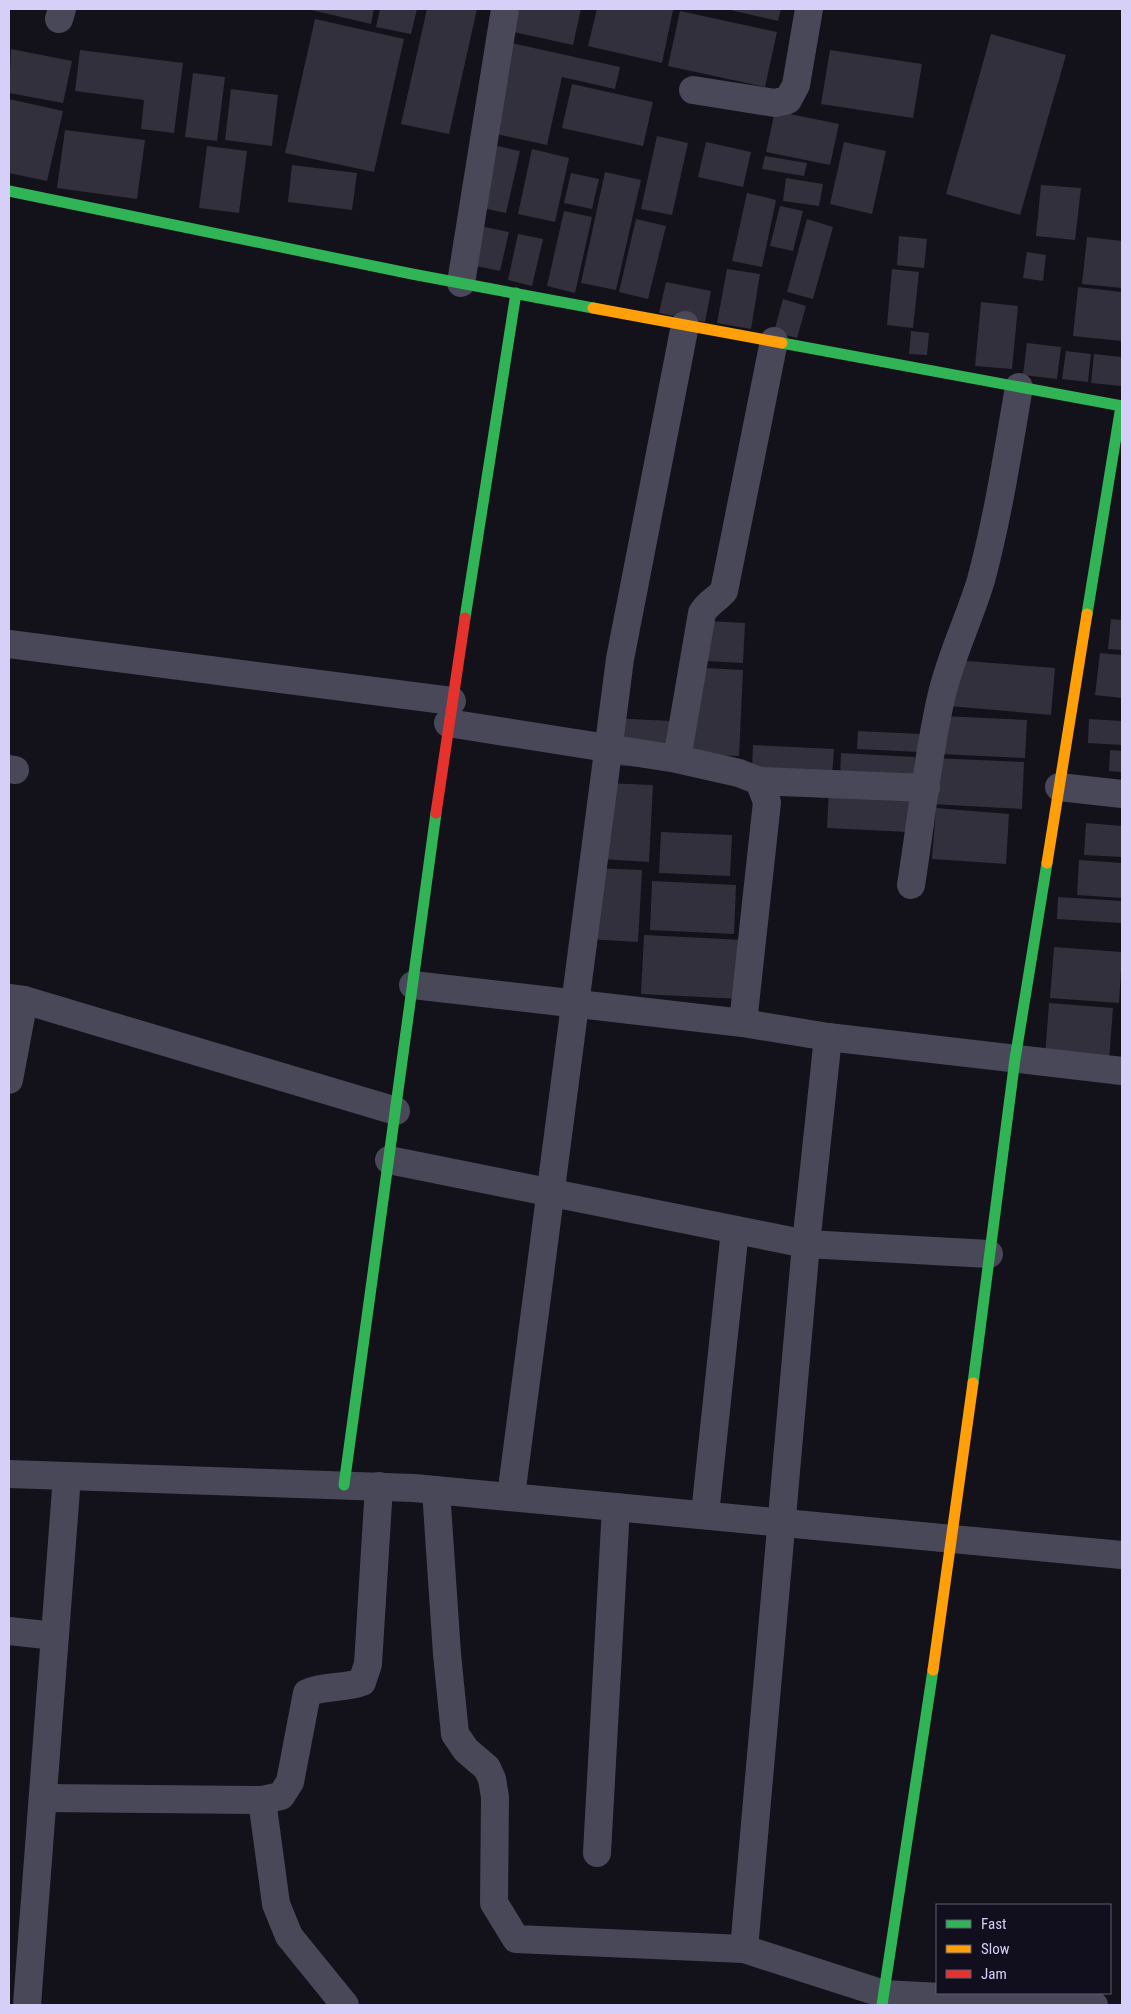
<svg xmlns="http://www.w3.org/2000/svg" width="1131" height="2014" font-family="'Roboto Condensed',sans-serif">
<rect width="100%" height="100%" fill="#13121a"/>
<g fill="#31303c">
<polygon points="307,9 374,9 371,24"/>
<polygon points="380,9 417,9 411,34 376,27"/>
<polygon points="427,9 477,9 449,134 401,124"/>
<polygon points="504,9 581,9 573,45 500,29"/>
<polygon points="597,9 673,10 662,63 588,46"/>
<polygon points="726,9 781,9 778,21"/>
<polygon points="680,11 777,32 765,87 668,66"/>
<polygon points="315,19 404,39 374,172 285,153"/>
<polygon points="991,34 1066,55 1020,215 946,194"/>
<polygon points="493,39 620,67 615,89 562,77 547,145 473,129"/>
<polygon points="11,49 72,61 63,103 9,93"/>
<polygon points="80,50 183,63 174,133 141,129 144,100 75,91"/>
<polygon points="830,50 922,64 913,118 821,104"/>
<polygon points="193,73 225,77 217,141 185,137"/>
<polygon points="572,84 653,102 643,146 562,128"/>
<polygon points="231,89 278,95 272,146 225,140"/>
<polygon points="9,99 63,111 47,181 9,173"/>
<polygon points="775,111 839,124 830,165 766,152"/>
<polygon points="65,130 145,140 137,199 57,188"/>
<polygon points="657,136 688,143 672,215 641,209"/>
<polygon points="706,142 751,152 743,187 698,177"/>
<polygon points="844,142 886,151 872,214 830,204"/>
<polygon points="483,143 520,151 506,213 469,205"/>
<polygon points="207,146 247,151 239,213 199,208"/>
<polygon points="532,149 569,158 555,222 518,214"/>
<polygon points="765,156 807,163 804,176 762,169"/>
<polygon points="292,165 357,173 352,210 288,202"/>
<polygon points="605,172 641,180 616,290 581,283"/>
<polygon points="571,173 599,179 592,209 564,203"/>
<polygon points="786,178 823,184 819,206 783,201"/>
<polygon points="1041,185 1081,188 1075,240 1036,236"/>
<polygon points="747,193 776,200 762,267 732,261"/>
<polygon points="780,206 803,211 793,251 770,246"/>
<polygon points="564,211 592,217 575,293 547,286"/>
<polygon points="636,219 666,226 648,299 619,292"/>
<polygon points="807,219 833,227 813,299 787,292"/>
<polygon points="466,223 509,232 500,271 457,262"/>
<polygon points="518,234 543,239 532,286 508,280"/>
<polygon points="899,236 927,239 924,268 897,265"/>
<polygon points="1087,237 1122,241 1122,288 1082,284"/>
<polygon points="1027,252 1046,255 1043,281 1023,278"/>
<polygon points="727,269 760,274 751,329 717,323"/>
<polygon points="892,269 919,272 913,328 887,325"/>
<polygon points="666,282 711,291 705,322 659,313"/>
<polygon points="1078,287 1122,292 1122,341 1073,336"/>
<polygon points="783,299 806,306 797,338 774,332"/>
<polygon points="981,302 1018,306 1012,369 975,366"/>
<polygon points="911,331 929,333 927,355 909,354"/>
<polygon points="1027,343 1061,347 1057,379 1023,375"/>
<polygon points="1066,351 1091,354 1088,382 1062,379"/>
<polygon points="1094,354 1122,357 1121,386 1091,383"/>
<polygon points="1111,619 1122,620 1122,650 1108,649"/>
<polygon points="690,620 745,623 743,663 687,660"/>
<polygon points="1100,653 1122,655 1122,698 1095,695"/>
<polygon points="954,660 1055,668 1051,715 949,706"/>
<polygon points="686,667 743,670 739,756 681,754"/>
<polygon points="943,716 1027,720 1025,758 941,754"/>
<polygon points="611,718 671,721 668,768 608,765"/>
<polygon points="1089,719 1122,721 1122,745 1088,743"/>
<polygon points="858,731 921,734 920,752 857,749"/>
<polygon points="753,745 834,749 832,777 752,773"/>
<polygon points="1110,750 1122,751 1122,772 1109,771"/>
<polygon points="841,753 915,757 913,784 840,780"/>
<polygon points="933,758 1024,762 1022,809 931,804"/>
<polygon points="605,783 653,785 649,862 601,859"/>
<polygon points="829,787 910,791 908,832 827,828"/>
<polygon points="936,808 1009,814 1006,864 932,859"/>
<polygon points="1086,823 1122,826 1122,857 1084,855"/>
<polygon points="661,832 732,835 730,876 659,873"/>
<polygon points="1079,860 1122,863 1122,898 1077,895"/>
<polygon points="591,868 642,870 638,942 587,939"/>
<polygon points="652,881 736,885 734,934 650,930"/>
<polygon points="1058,897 1122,901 1121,923 1057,919"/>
<polygon points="644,935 744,940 741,999 641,994"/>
<polygon points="1054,947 1122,952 1119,1003 1050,998"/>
<polygon points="1049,1003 1113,1008 1109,1061 1045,1056"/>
</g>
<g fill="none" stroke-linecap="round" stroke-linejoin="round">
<g stroke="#494859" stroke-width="28">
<polyline points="59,19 62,9"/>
<polyline points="693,90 775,103 788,100 796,85 809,9"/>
<polyline points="461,283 505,9"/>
<polyline points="9,644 452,701"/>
<polyline points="448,723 677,759 739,773 759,781 767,802 743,1023"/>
<path d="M677,759l25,-146c6,-10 14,-13 22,-22l50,-250"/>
<polyline points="9,769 15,770"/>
<polyline points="759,781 926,788"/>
<polyline points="1059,787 1122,794"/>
<path d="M911,885c10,-62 16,-126 30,-187 9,-41 28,-78 40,-118 17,-63 27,-129 38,-193"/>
<polyline points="413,985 743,1023 828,1037 1122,1071"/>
<polyline points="9,998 24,1000 396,1111"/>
<polyline points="9,1080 24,1000"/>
<polyline points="389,1160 806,1244 989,1254"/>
<polyline points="9,1474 414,1488 1122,1555"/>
<polyline points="436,1490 447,1654 455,1734 466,1750 487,1768 492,1779 495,1797 494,1903 516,1939 744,1949 884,1994 1094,2005"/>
<polyline points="511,1496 620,659 685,325"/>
<polyline points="705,1514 735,1230"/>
<polyline points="9,1631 55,1636"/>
<path d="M43,1798l219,2 19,-4 9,-14 17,-89c18,-8 37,-4 55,-11l6,-18 11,-178"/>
<polyline points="262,1800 276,1904 289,1936 345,2005"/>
<polyline points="597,1853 616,1507"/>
<polyline points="744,1949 806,1244 828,1037"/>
<polyline points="27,2005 67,1476"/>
</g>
<g stroke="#30b455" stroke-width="11">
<polyline points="9,191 412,274 593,308"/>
<polyline points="782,343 1122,406"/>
<polyline points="1087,614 1121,406"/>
<polyline points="465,618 516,293"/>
<polyline points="973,1383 1015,1059 1047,863"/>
<polyline points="344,1485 436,813"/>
<polyline points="882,2005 933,1670"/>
</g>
<g stroke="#ff9f0a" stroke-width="11">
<polyline points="593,308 782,343"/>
<polyline points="1047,863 1087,614"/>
<polyline points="933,1670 973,1383"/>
</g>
<polyline stroke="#e5322d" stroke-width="11" points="436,813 465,618"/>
</g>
<rect width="1131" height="2014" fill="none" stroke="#d6d0f9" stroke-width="20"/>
<rect x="936" y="1904" width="175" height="90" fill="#110e1d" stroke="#605c75"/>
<rect x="946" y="1920" width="25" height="8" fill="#30b455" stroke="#605c75"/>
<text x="981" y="1929" font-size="15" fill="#d6d0f9">Fast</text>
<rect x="946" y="1945" width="25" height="8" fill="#ff9f0a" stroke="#605c75"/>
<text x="981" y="1954" font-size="15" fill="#d6d0f9">Slow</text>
<rect x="946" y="1970" width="25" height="8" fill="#e5322d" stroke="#605c75"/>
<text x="981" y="1979" font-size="15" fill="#d6d0f9">Jam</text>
</svg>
